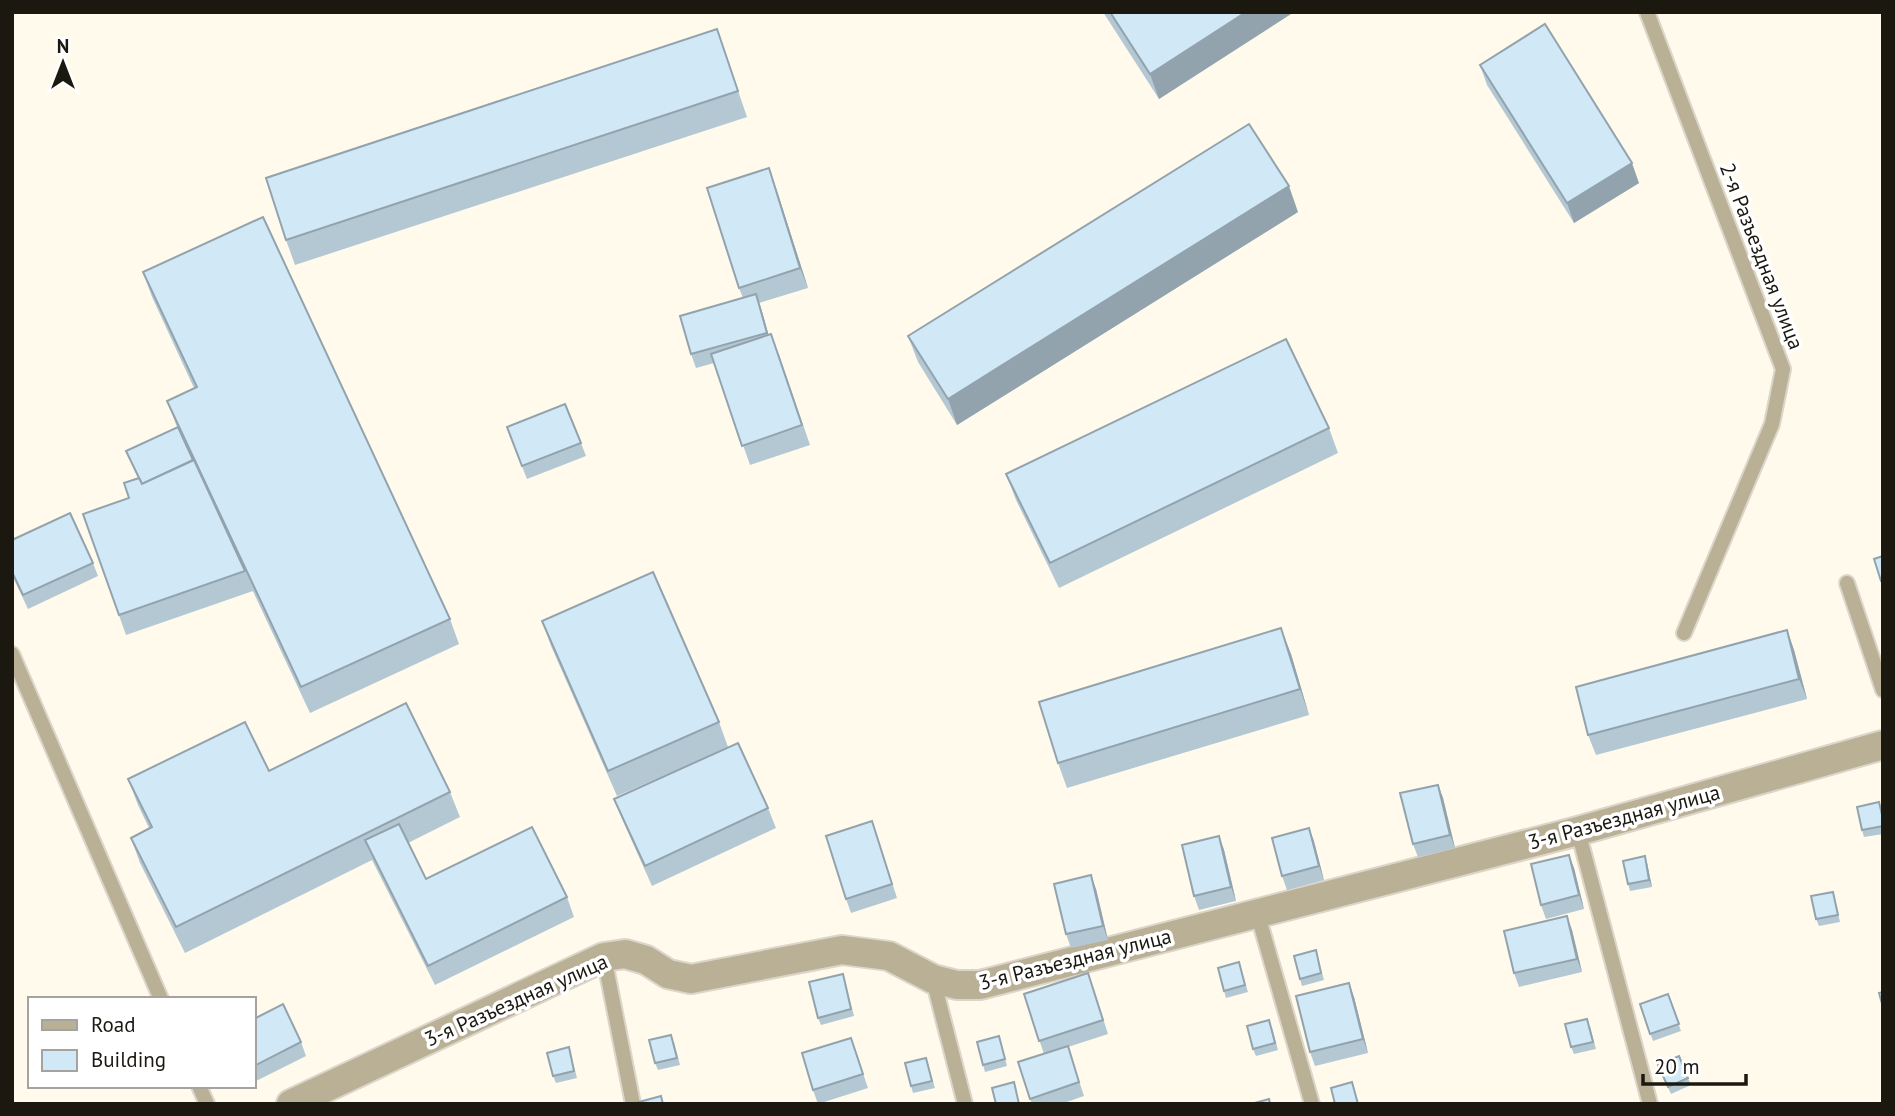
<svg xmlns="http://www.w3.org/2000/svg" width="1895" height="1116" font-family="'PT Sans',sans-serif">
<rect width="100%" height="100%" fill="#fffaec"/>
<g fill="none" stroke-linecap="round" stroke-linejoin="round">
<g stroke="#dbd6c9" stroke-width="18">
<g id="lane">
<polyline points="1647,12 1783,369 1772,424 1684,633"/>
<polyline points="1847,583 1883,690"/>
<polyline points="12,654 161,999"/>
<polyline points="1578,831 1650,1104"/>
<polyline points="1257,912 1312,1104"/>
<polyline points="604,957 633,1104"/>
<polyline points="933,979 965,1104"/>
<polyline points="199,1086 207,1104"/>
</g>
</g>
<g stroke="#dbd6c9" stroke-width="32">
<polyline id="street" points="291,1104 604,957 625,954 646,960 668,974 691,979 842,950 889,956 933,979 957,985 980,985 1578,831 1883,745"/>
</g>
<use href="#lane" stroke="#bab096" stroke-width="14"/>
<use href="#street" stroke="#bab096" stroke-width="28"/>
</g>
<g fill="#b4c8d4">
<polygon points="1103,12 1294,12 1159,99"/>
<polygon points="717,29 747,117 295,265 286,240"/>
<polygon points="1480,65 1639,183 1574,223 1487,85"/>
<polygon points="776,188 808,288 759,303 768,335 779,354 810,445 750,465 714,363 696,368 691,354 743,298 739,288"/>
<polygon points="1298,212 957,425 918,362 908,336"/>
<polygon points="143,272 450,619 459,644 310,713 251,587 253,591 126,635 83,514 129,498 138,478 126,451 177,427 167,401 194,388 152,297"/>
<polygon points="1329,428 1338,453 1059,588 1016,500 1006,474"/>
<polygon points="512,441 581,443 586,456 527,479"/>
<polygon points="12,540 93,563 98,576 28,609 12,575"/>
<polygon points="542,621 719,722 728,747 768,808 776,828 652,886 622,819 614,799 716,753 617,796 551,646"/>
<polygon points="1787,630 1794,650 1807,699 1596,755 1588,735"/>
<polygon points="1291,654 1309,715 1067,788 1058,763"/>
<polygon points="269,771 450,792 460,817 408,843 426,879 567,897 574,917 435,985 372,860 185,953 140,863 131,838 149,828 138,805 128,779"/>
<polygon points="1438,785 1443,798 1455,848 1418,857 1413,844"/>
<polygon points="1879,802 1883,813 1883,834 1864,837 1862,830"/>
<polygon points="1309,828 1324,880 1287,890 1282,876"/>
<polygon points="877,835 897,898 851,913 846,899"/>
<polygon points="1219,836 1224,850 1236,901 1199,910 1194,896"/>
<polygon points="1647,863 1652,887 1630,891 1628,884"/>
<polygon points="1574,868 1584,909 1546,919 1541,905"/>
<polygon points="1096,889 1108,940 1071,948 1066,934"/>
<polygon points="1833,892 1840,922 1819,926 1816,919"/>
<polygon points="1572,930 1582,972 1519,987 1514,973"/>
<polygon points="1316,950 1324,980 1302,986 1300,979"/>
<polygon points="1239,962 1248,992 1226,998 1224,991"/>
<polygon points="845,981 854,1016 821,1025 818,1018"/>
<polygon points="1093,987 1108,1034 1068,1047 1084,1096 1061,1104 1032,1104 1018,1062 1044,1054 1024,994"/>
<polygon points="1668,994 1681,1031 1653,1041 1640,1004"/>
<polygon points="1354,997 1368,1053 1315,1066 1310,1052"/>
<polygon points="254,1019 301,1042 306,1056 254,1082"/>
<polygon points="1590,1026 1596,1049 1574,1054 1571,1047"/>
<polygon points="1272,1027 1278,1050 1256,1056 1253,1049"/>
<polygon points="999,1036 1007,1066 985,1072 983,1065"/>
<polygon points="851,1038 868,1088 818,1104 813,1090"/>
<polygon points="674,1042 680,1065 658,1070 655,1063"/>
<polygon points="569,1047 577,1078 556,1083 553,1076"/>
<polygon points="926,1058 935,1088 913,1093 911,1086"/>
<polygon points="1661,1072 1688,1078 1691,1085 1671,1094"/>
</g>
<g fill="#92a3ad">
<polygon points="1246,12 1294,12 1159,99 1150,74"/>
<polygon points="1632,163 1639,183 1574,223 1567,203"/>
<polygon points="769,168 776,188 808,288 800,268"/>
<polygon points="1289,186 1298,212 957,425 948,399"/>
<polygon points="756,294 761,308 772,347 767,333"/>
<polygon points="1281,628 1291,654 1309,715 1300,689"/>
<polygon points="1787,630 1794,650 1807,699 1799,679"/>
<polygon points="1438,785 1443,798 1455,848 1450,835"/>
<polygon points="1309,828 1314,841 1324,880 1319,866"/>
<polygon points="1219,836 1224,850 1236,901 1231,887"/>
<polygon points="1569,855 1574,868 1584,909 1579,895"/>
<polygon points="1645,856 1647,863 1652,887 1649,880"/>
<polygon points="1091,875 1096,889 1108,940 1103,926"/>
<polygon points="1567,916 1572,930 1582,972 1577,959"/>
<polygon points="1349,983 1354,997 1368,1053 1363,1039"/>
</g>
<g fill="#d1e9f7" stroke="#92a3ad" stroke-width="2">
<polygon points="1110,12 1246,12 1150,74"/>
<polygon points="1545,24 1632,163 1567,203 1480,65"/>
<polygon points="717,29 738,91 286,240 266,178"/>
<polygon points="1249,124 1289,186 948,399 908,336"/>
<polygon points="769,168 800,268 739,288 707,188"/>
<polygon points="263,217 450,619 301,687 167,401 197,387 143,272"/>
<polygon points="756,294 767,333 691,354 680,316"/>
<polygon points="771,334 802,425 742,446 711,354"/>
<polygon points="1286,339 1329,428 1050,563 1006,474"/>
<polygon points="565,404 581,443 522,466 507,427"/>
<polygon points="178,427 193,460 142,484 126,451"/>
<polygon points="194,460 245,571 119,615 83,514 129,498 124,483 139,478 142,484"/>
<polygon points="70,513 93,563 23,595 12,572 12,540"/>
<polygon points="1883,556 1883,581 1881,581 1874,559"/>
<polygon points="653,572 719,722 608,771 542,621"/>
<polygon points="1281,628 1300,689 1058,763 1039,702"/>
<polygon points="1787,630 1799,679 1588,735 1576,687"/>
<polygon points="406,703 450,792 176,927 131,838 152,827 128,779 245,722 269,771"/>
<polygon points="738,743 768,808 645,866 614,799"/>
<polygon points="1438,785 1450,835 1413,844 1400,793"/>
<polygon points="1879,802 1883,819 1883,826 1862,830 1857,807"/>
<polygon points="872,821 892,884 846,899 826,836"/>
<polygon points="399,824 426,879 532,827 567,897 428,966 365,840"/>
<polygon points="1309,828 1319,866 1282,876 1272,838"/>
<polygon points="1219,836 1231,887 1194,896 1182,845"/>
<polygon points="1569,855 1579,895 1541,905 1531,864"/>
<polygon points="1645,856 1649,880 1628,884 1623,861"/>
<polygon points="1091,875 1103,926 1066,934 1054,884"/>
<polygon points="1833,892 1838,915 1816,919 1811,896"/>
<polygon points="1567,916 1577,959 1514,973 1504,931"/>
<polygon points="1316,950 1321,973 1300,979 1294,956"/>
<polygon points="1239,962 1245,985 1224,991 1218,968"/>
<polygon points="1088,973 1103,1020 1039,1041 1024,994"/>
<polygon points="843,974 851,1009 818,1018 809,982"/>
<polygon points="1349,983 1363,1039 1310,1052 1296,996"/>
<polygon points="1883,992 1883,1007 1879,993"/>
<polygon points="1668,994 1679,1024 1650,1034 1640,1004"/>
<polygon points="283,1004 301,1042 254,1066 254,1019"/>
<polygon points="1587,1019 1593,1042 1571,1047 1565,1024"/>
<polygon points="1269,1020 1275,1043 1253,1049 1247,1026"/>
<polygon points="671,1035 677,1058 655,1063 649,1040"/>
<polygon points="999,1036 1005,1059 983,1065 977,1042"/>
<polygon points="851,1038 863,1074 813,1090 802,1053"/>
<polygon points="1068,1046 1079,1082 1030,1099 1018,1062"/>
<polygon points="569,1047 574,1071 553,1076 547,1053"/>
<polygon points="1679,1056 1688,1078 1668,1087 1658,1065"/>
<polygon points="926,1058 932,1081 911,1086 905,1063"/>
<polygon points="1014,1082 1019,1104 996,1104 992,1088"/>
<polygon points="1352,1082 1358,1104 1335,1104 1331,1088"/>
<polygon points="661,1096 663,1104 640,1104 639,1102"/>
<polygon points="1269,1099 1270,1104 1251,1104"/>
</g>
<g text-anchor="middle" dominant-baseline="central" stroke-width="7" stroke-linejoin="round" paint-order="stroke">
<g font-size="21" fill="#1b1810" stroke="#fff">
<text transform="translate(1762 256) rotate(69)">2-я Разъездная улица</text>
<text transform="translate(1624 817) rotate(-15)">3-я Разъездная улица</text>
<text transform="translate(1075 959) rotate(-14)">3-я Разъездная улица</text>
<text transform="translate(516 1000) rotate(-24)">3-я Разъездная улица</text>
</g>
</g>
<rect width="1895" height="1116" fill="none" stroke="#1b1810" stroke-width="28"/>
<rect x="28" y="997" width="228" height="91" fill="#ffffff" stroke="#a4a39f" stroke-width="2"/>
<rect x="42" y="1020" width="35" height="10" fill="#bab096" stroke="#a4a39f" stroke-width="2"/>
<text x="91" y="1032" font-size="21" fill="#1b1810">Road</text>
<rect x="42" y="1050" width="35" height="21" fill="#d1e9f7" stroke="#a4a39f" stroke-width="2"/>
<text x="91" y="1067" font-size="21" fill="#1b1810">Building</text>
<g transform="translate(63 63)" stroke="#ffffff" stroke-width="5" paint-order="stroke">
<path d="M0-5L12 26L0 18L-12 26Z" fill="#1b1810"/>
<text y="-10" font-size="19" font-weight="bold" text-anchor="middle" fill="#1b1810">N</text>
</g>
<path d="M1643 1074v10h103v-10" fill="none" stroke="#1b1810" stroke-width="3.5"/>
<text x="1654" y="1074" font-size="21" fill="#1b1810" stroke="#ffffff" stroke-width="5" paint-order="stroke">20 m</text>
</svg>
